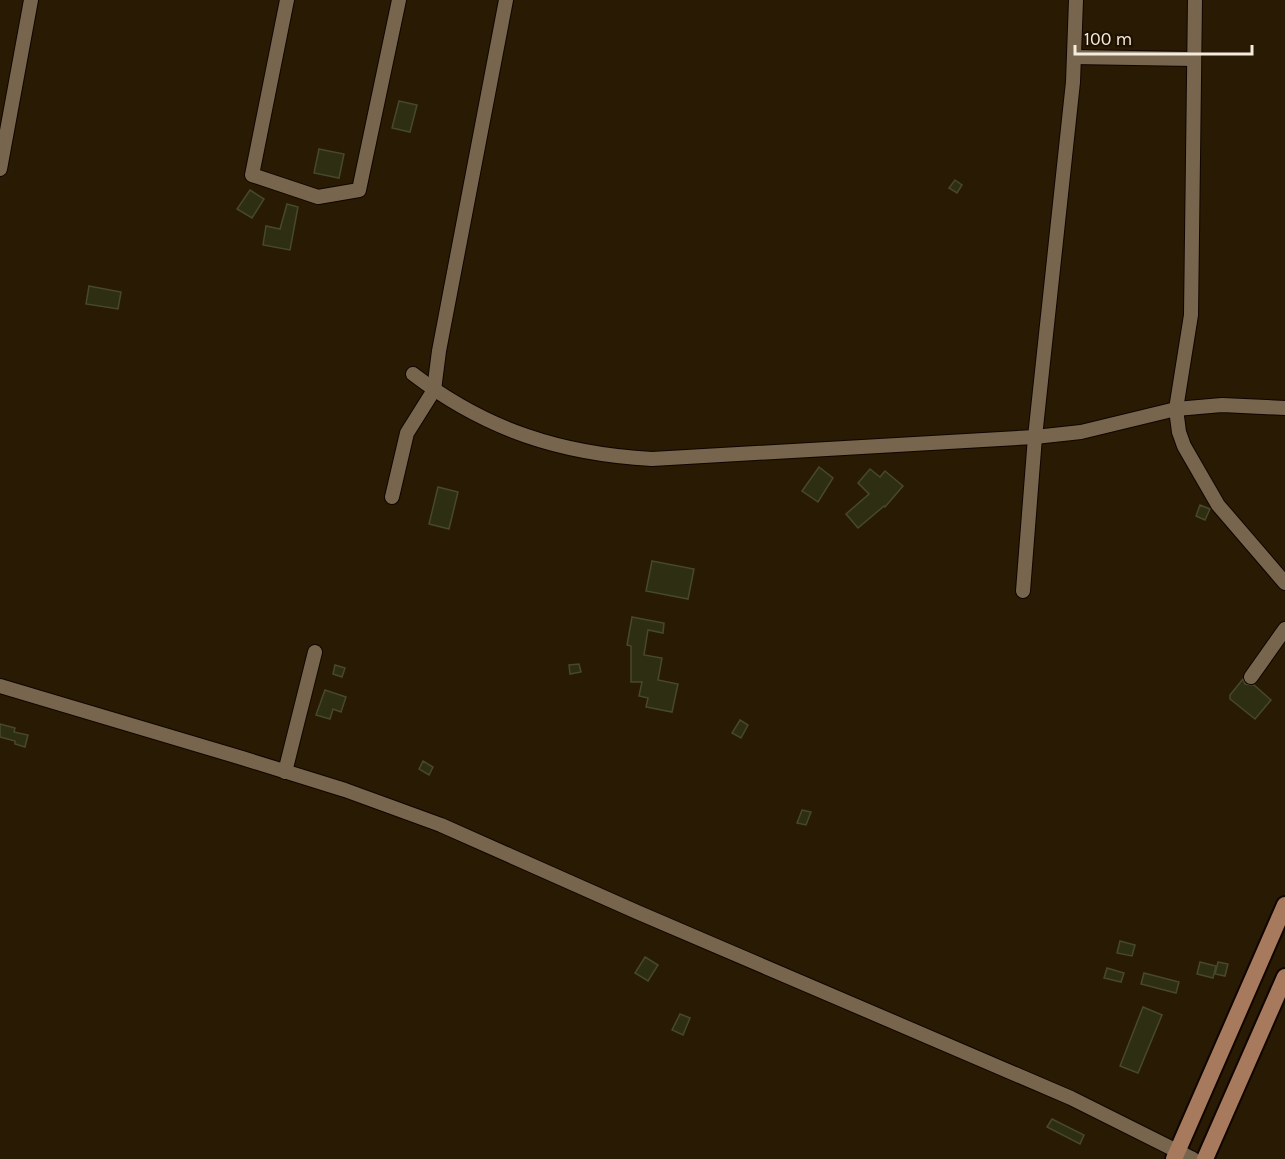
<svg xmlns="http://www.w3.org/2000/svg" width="1285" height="1159" font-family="Karla,sans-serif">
<rect width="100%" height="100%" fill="#281a03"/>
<g fill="#2e2e12" stroke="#48482c" stroke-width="1.5">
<polygon points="399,101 417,105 410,132 392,128"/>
<polygon points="319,149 344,154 339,178 314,173"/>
<polygon points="955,180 962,185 957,193 949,188"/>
<polygon points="250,190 264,199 252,218 237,209"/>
<polygon points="287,204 298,207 290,250 263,245 266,226 280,229"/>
<polygon points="89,286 121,292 118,309 86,304"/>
<polygon points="819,467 833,478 818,502 802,491"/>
<polygon points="870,469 880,477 885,471 903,486 885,507 884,506 858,528 846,514 869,494 858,483"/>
<polygon points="438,487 458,492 449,529 429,524"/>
<polygon points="1200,505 1210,509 1205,520 1196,516"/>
<polygon points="652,561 694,569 688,599 646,591"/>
<polygon points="632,617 664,623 663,633 648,630 644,655 662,658 658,680 678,684 672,712 646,707 648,698 639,696 642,682 631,682 631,646 627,645"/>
<polygon points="579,664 581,672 570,674 569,665"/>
<polygon points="335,665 345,668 342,677 333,674"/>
<polygon points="1243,679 1245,684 1254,685 1271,700 1255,719 1230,699 1230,695"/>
<polygon points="325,690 346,697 341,712 333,709 330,719 316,715"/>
<polygon points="740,720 748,725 741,738 732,733"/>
<polygon points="0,724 15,728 14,732 28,735 25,747 15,744 15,741 0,737"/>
<polygon points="423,761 433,767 429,775 419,769"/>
<polygon points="802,810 811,812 806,825 797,823"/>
<polygon points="1120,941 1135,945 1132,956 1117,953"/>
<polygon points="645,957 658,965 648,981 635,973"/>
<polygon points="1200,962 1216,966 1213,978 1197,974"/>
<polygon points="1218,962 1228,964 1225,976 1215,974"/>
<polygon points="1107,968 1124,973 1121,982 1104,978"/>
<polygon points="1144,973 1179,982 1176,993 1141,984"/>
<polygon points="1143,1007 1162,1015 1138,1073 1120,1066"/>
<polygon points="680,1014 690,1018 683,1035 672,1030"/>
<polygon points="1052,1119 1084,1135 1080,1144 1047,1127"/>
</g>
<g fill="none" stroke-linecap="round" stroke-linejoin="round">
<g stroke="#110500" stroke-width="16">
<g id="minor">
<polyline points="287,0 252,175 318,197 359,190 399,0"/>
<polyline points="1195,0 1191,315 1176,409 1179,432 1184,446 1218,505 1285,583"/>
<polyline points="1074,57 1194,59"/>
<polyline points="0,169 31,0"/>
<path d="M413,374c73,56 148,80 239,85l383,-22 46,-5 95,-23 46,-4 63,3"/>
<polyline points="392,497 407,433 434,390 439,351 506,0"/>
<polyline points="1023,591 1035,437 1073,82 1076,0"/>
<polyline points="1251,677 1285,629"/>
<polyline points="0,686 242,758 345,790 441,825 637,912 1071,1098 1193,1159"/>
<polyline points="285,772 315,652"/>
</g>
</g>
<g stroke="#110500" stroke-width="20">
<g id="major">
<polyline points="1174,1159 1285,905"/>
<polyline points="1205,1159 1285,977"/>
</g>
</g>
<use href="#minor" stroke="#77664d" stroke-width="14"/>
<use href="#major" stroke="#a77a5d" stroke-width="16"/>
</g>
<path d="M1075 45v9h177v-9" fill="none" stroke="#f5ebdd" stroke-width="3"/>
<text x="1084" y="45" font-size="18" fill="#f5ebdd" stroke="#1f1100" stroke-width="4.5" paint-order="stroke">100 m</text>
</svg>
